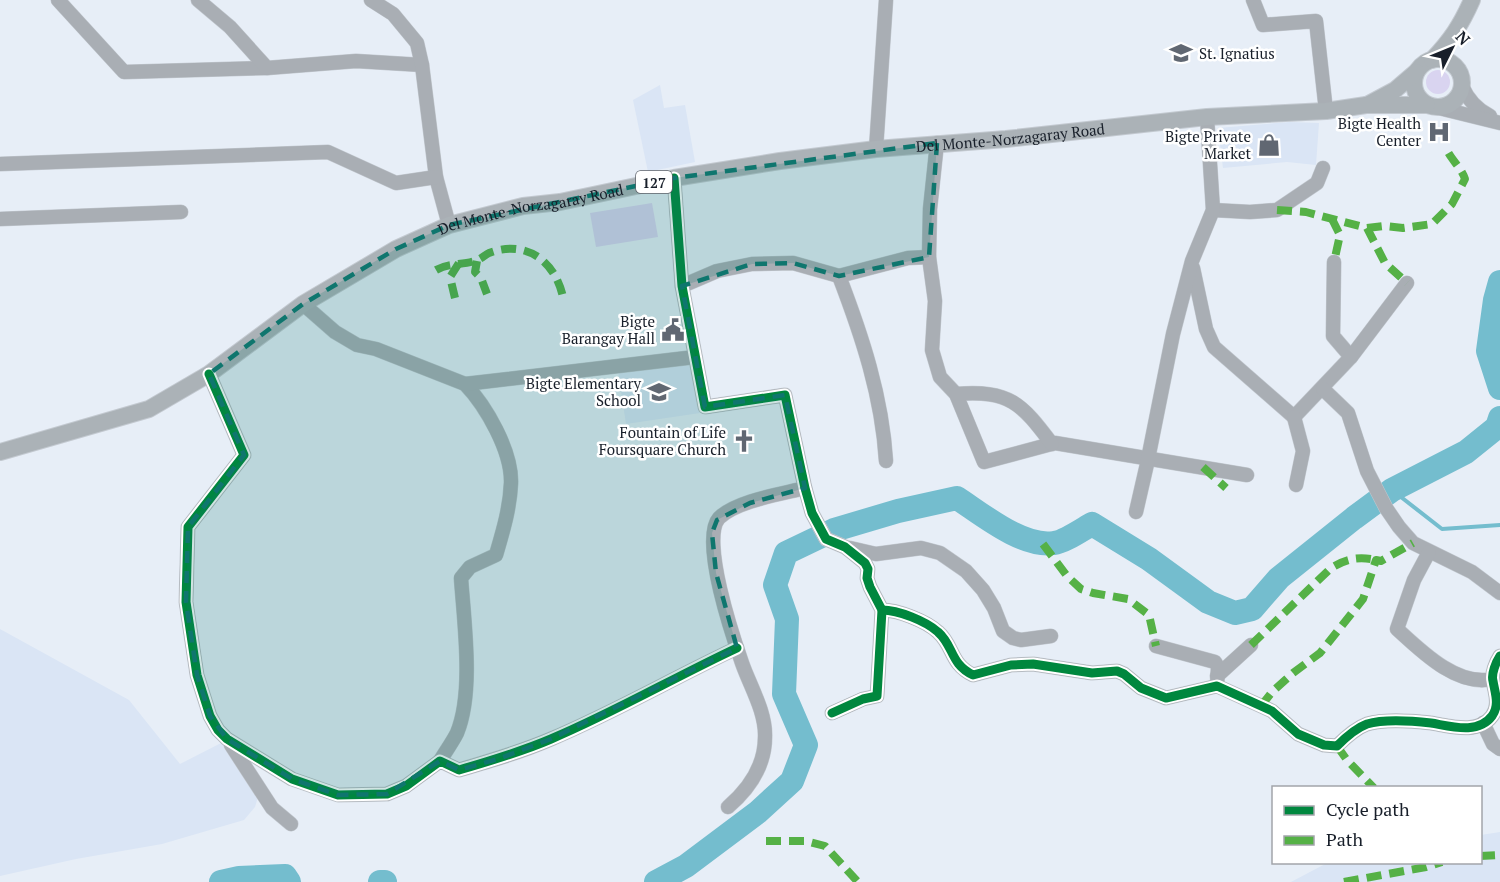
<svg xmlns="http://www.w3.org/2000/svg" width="1500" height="882" font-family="'PT Serif',serif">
<rect width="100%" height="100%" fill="#e7eef7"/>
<g fill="#dae5f5">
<polygon points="660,85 664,108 685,105 695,162 648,172 633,100"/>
<polygon points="1289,122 1319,123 1316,165 1287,162 1223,168 1218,128"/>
<polygon points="691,360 700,413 626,424 618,371"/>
<polygon points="0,629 129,700 180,764 225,741 258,797 255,807 244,820 162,844 76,859 0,876"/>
<polygon points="1500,832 1500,882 1291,882 1327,863 1480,862 1481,835"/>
</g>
<g fill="#d9d4f0">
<circle cx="1438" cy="82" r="12"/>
<polygon points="652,203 658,237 596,247 590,213"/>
</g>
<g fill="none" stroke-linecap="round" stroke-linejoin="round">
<polyline stroke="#74bdce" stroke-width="4" points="1392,490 1442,529 1500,525"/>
<g stroke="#74bdce" stroke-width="24">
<polyline points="1500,282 1495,300 1488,351 1500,388"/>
<polyline points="221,882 239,878 285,876 289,882"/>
<polyline points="380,882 385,882"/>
<path d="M656,882l30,-16 72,-54 34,-31 14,-36 -22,-51 3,-75 -12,-34 11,-32 48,-23 64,-19 59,-13c26,17 66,50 97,45 10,-1 29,-14 38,-19l57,35 59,43 27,11 17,-4 27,-31 75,-60 38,-28 74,-38 31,-25 3,-9"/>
</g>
<g stroke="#c3c9d0" stroke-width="15">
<g id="minor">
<polyline points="58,0 124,72 267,68"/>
<polyline points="198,0 230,27 267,68 356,61 422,65"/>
<polyline points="371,0 393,14 417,43 422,65 436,177 449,225"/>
<polyline points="1253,0 1263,25 1316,21 1326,111"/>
<path d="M1462,86c6,14 14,23 28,30"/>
<polyline points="1435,107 1500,123"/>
<polyline points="937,143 930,209 929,257 935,301 932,350 940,377 956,394 984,462 1055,443 1247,475"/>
<polyline points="876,149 886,0"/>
<polyline points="0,164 328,152 396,183 436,177"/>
<polyline points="674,178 682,286 705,407 785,395 805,488 812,513 826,539 845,547 865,563 868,569 867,578 870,587 882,610 877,696 863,699 832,713"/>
<polyline points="1213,210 1250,212 1277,210 1317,183 1323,168"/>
<polyline points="0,219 181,212"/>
<polyline points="1334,262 1333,336 1351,357"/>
<polyline points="1193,268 1206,329 1214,347 1294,417 1351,357 1407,283"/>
<path d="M839,276c23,60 43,120 47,185"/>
<polyline points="682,286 717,271 752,264 793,263 839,276 908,258 929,257"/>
<path d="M303,304l32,28 22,13 19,4 89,35c21,22 47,67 46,99 -1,25 -8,48 -15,72l-26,12 -9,11c3,44 13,114 -4,155 -5,10 -12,19 -17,28"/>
<path d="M209,374l35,81 -56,72 -2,75 11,73 13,41 8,14 9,9 65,40 46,16 49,-1 19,-8 34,-25 19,9c31,-9 62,-18 92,-31 64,-27 124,-62 186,-91"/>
<polyline points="465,384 695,357"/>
<polyline points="1323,389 1348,413 1367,471 1386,508 1399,527 1413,543 1472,572 1500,593"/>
<path d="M956,394c54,-4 65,9 96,50"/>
<polyline points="1294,417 1303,451 1296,485"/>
<polyline points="1136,512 1147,464 1173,334 1192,261 1213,210 1207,117"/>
<polyline points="850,548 876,554 921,548 940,553 966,571 983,590 994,608 1003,631 1013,638 1021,640 1051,636"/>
<path d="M1429,552l-15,28 -17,49c24,22 60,58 95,50"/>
<path d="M882,610c16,0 44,11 56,22 16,14 12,32 35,43l38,-10 22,-1 59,9 25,-2 7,3 17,14 25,10 51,-12 55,25 26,23 26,11 13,1c8,-8 19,-18 30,-22 17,-5 46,-3 64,-1 19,3 47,12 61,-7 8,-11 3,-23 1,-35 -2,-7 3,-19 7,-25"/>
<polyline points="1156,646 1215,662 1218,667 1217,686"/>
<polyline points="1217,676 1251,645"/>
<polyline points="1483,723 1493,744 1500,749"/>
<polyline points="231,745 272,808 291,824"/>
<path d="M728,807c21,-18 37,-41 37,-70 1,-25 -15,-51 -23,-74 -9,-26 -42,-124 -23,-145 17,-17 62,-24 86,-30"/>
</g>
</g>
<g stroke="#c3c9d0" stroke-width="18">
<g id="major">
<circle cx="1438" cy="83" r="24"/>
<path d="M1432,60c19,-20 29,-35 40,-60"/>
<polyline points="1367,105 1395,90 1416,72"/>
<path id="s1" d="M0,452l149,-43 60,-35 94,-70 93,-55 53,-24 74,-19 37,-4 114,-24 106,-17 96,-12 130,-10 201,-22 119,-6 40,-6h61"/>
</g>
</g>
<use href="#minor" stroke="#a9aeb4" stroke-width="14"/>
<use href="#major" stroke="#abb2b7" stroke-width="16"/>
<g stroke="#55b146" stroke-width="8" stroke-dasharray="15 8" stroke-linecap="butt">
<path d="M1277,210l29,2 61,16 17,-2 19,2 29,-4 20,-20 13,-25c-4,-12 -14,-19 -19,-31"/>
<polyline points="1332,219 1340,235 1334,262"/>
<polyline points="1367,228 1385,263 1407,283"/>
<polyline points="477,261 475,272 481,278 487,294"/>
<path d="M436,270c14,-8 27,-4 41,-10 4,-1 8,-5 12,-7 37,-14 66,8 74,44"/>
<polyline points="455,298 450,277 459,263"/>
<polyline points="1203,467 1226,488"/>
<polyline points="1043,544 1067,576 1081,589 1093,593 1128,599 1149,615 1156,646"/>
<path d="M1251,645l80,-77c15,-9 27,-12 45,-8"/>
<polyline points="1261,706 1272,692 1293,673 1320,653 1363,599 1376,560 1381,561 1413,543"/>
<polyline points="1337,746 1347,760 1374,788"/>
<polyline points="766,841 806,841 825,846 858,882"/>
<polyline points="1480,856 1500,855"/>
<polyline points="1344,882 1426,867 1442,862"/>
</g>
<g stroke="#fff" stroke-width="13">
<g id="cycleway">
<polyline points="674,178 682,286 705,407 785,395 805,488 812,513 826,539 845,547 865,563 868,569 867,578 870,587 882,610 877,696 863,699 832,713"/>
<path d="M209,374l35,81 -56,72 -2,75 11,73 13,41 8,14 9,9 65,40 46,16 49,-1 19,-8 34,-25 19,9c31,-9 62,-18 92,-31 64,-27 124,-62 186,-91"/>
<path d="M882,610c16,0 44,11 56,22 16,14 12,32 35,43l38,-10 22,-1 59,9 25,-2 7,3 17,14 25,10 51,-12 55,25 26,23 26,11 13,1c8,-8 19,-18 30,-22 17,-5 46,-3 64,-1 19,3 47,12 61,-7 8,-11 3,-23 1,-35 -2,-7 3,-19 7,-25"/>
</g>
</g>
<use href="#cycleway" stroke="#00873e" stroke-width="9"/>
</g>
<path fill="#0f766e" fill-opacity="0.2" stroke="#0f766e" stroke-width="4.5" stroke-dasharray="12 8" stroke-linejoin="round" d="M937,143l-8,114 -90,19 -46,-13 -41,1 -70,22 23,121 80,-12 20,93 -55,15 -33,17 -5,13 4,40 21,75 -186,91 -53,20 -39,11 -19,-9 -53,33 -49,1 -46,-16 -65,-40 -17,-23 -13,-41 -11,-73 2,-75 56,-72 -35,-81 94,-70 93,-55 53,-24 225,-47z"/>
<defs>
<g id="school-bare" transform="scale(1.8)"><path d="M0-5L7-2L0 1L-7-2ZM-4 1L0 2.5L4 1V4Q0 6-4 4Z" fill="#606772" stroke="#fff" stroke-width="2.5" paint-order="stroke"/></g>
<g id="hospital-bare" transform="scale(1.8)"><path d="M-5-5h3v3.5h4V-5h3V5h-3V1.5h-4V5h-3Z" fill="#606772" stroke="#fff" stroke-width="2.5" paint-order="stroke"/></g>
<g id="shop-bare" transform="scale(1.8)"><path d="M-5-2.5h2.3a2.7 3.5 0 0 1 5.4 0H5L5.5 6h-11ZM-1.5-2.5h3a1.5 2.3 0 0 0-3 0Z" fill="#606772" stroke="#fff" stroke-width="2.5" paint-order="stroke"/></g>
<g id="civic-bare" transform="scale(1.8)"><path d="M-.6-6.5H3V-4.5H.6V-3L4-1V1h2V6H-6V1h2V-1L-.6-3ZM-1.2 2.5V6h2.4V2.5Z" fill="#606772" stroke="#fff" stroke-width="2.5" paint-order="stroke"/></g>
<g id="church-bare" transform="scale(1.8)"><path d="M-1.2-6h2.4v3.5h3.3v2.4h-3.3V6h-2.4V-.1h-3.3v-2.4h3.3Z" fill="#606772" stroke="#fff" stroke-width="2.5" paint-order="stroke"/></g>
</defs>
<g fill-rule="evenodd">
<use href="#school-bare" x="1181" y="53"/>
<use href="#hospital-bare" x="1439" y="132"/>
<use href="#shop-bare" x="1269" y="145"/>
<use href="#civic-bare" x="673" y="330"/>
<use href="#school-bare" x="659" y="392"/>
<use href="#church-bare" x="744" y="441"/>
</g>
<g text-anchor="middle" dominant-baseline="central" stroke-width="5" stroke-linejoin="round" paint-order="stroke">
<rect fill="#fff" stroke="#5d626a" stroke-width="1.5" x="636" y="171" width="36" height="22" rx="4.5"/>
<g font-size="14" font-weight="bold" fill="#181f2a">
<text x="654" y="182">127</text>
</g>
<g font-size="15" fill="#181f2a" stroke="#fff" text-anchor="end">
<text x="1199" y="53" text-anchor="start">St. Ignatius</text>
<text x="1421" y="123">Bigte Health<tspan x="1421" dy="17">Center</tspan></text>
<text x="1251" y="136">Bigte Private<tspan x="1251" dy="17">Market</tspan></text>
<text x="655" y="321">Bigte<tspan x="655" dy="17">Barangay Hall</tspan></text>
<text x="641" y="383">Bigte Elementary<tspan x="641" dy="17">School</tspan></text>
<text x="726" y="432">Fountain of Life<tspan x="726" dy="17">Foursquare Church</tspan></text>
</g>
<g font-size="15" fill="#181f2a" stroke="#fff">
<text stroke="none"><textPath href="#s1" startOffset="1077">Del Monte-Norzagaray Road</textPath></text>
<text stroke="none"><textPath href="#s1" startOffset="591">Del Monte-Norzagaray Road</textPath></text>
</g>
</g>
<rect x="1272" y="786" width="210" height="78" fill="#ffffff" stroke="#a3a5aa" stroke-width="1.5"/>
<rect x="1284" y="806" width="30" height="9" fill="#00873e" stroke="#a3a5aa" stroke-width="1.5"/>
<text x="1326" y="816" font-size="18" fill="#181f2a">Cycle path</text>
<rect x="1284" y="836" width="30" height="9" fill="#55b146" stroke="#a3a5aa" stroke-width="1.5"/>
<text x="1326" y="846" font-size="18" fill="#181f2a">Path</text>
<g transform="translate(1452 48) rotate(47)" stroke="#ffffff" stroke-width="4.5" paint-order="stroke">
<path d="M0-4.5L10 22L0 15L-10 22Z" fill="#181f2a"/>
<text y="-9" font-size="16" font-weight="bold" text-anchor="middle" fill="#181f2a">N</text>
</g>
</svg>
